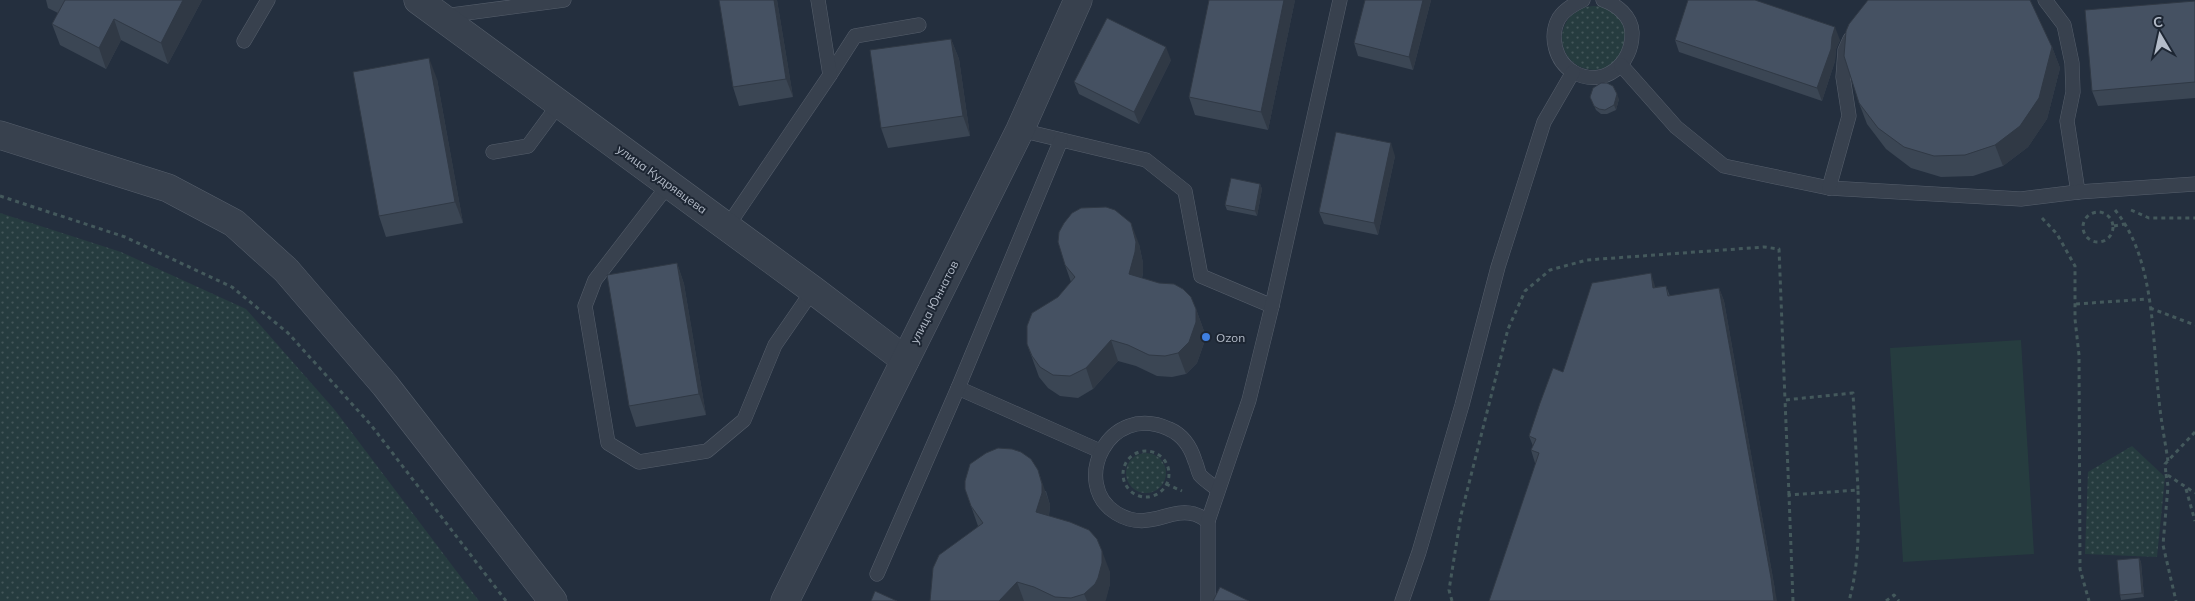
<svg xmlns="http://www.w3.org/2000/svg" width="2195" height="601" font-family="Mulish,sans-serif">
<defs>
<pattern id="green-dots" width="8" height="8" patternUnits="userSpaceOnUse" patternTransform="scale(1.25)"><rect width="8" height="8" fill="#263c3f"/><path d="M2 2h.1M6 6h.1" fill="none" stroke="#435659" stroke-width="1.8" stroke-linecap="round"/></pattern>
</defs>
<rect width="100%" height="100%" fill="#242f3e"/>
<g fill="url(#green-dots)">
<circle cx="1594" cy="38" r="32"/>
<polygon points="0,213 121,252 246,309 334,409 479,601 0,601"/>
<polygon points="2132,446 2165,477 2157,557 2085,554 2088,472"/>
<circle cx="1146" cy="473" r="20"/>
</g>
<polygon fill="#263c3f" points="2021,340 2034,554 1903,562 1890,348"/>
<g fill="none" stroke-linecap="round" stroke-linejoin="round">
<g stroke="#565f6c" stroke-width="15">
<g id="lane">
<path d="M1583,0c-9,4 -18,9 -24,18 -10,18 -4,43 14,54 31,17 60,-8 59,-40 -1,-16 -15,-27 -29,-32"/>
<polyline points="2045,0 2064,25 2072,63 2073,92 2067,121 2078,192"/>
<polyline points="444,16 564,0"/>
<polyline points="244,41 268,0"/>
<polyline points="1621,65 1676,127 1724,166 1829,188 2021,199 2078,192 2195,184"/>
<polyline points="830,75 855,36 919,25"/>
<polyline points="1020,130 1146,160 1185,191 1201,276 1272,306"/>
<polyline points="493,152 528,146 559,104"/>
<polyline points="669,184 595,280 585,306 608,443 639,462 707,451 744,420 775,345 813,290"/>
<polyline points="1829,188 1849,116 1843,77 1845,50 1850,39"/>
<polyline points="727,227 830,75 818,0"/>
<polyline points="958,388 1100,451"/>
<path d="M1208,521c-4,-2 -9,-6 -14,-7 -25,-7 -46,19 -78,-1 -46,-29 -8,-112 53,-84 14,6 22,19 26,32 2,4 3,11 5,14 5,6 13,10 18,15"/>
<polyline points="877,574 958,388 1061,140"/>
<polyline points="1208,601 1208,521 1249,400 1272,306 1340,0"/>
<polyline points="1402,601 1419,552 1462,405 1498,267 1544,122 1573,72"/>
</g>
</g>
<g stroke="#565f6c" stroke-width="29">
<g id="street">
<polyline points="418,0 813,290 905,360"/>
<polyline points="0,135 168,188 234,223 286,270 385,385 553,601"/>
<polyline points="785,601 1020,130 1078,0"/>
</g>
</g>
<g stroke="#44595c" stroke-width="3" stroke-dasharray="4 4" stroke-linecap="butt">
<polyline points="0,196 125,237 232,287 288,333 371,425 506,601"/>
<path d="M2115,210c41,50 37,130 44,190 2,21 6,41 9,61"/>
<polyline points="2131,210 2149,218 2195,218"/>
<circle cx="2098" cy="227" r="15"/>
<polyline points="2042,218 2057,234 2075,266 2075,319 2079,355 2080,569 2089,601"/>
<polyline points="2114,226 2125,224"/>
<polyline points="2076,304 2148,299"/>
<polyline points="2150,308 2195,325"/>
<polyline points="2195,432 2165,464 2166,474 2195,493"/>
<circle cx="1146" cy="474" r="23"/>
<polyline points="2166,474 2168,486 2163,545 2176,601"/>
<polyline points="1166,484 1182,491"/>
<polyline points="2186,489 2195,521"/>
<polyline points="1789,495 1785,400 1853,393 1858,490"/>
<polyline points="1452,601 1449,590 1461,515 1508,329 1525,291 1550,270 1587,260 1764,247 1779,249 1785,400"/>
<path d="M1793,601l-4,-106 69,-5c1,37 1,75 -9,111"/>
<polyline points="1886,601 1894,595 1899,601"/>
</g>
<use href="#lane" stroke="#38414e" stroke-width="14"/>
<use href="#street" stroke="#38414e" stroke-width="28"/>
</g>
<g fill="#3b4654">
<polygon points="46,0 202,0 168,64 121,40 106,69 60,45 52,24 58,13 48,8"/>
<polygon points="777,0 793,97 739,106 733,87"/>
<polygon points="1295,0 1268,130 1195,115 1189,97"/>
<polygon points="1431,0 1413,70 1358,56 1354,43"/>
<polygon points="2195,1 2195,98 2098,106 2092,91"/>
<polygon points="951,39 959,59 970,136 888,148 881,128"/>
<polygon points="1675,40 1840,40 1836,49 1835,61 1822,101 1679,52"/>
<polygon points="2052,47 2060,68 2047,119 2028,147 2003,166 1973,176 1941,177 1911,168 1886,149 1867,124 1859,103"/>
<polygon points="1171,60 1139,124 1079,94 1074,82"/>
<polygon points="437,79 463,223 386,237 379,216"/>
<polygon points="1590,97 1619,99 1616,110 1607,114 1601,114 1596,110"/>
<polygon points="1395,156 1378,235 1324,224 1319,212"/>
<polygon points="1260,184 1262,189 1257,216 1227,210 1225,205"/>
<polygon points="1139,244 1143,263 1143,273 1142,278 1196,309 1204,331 1204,343 1197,363 1186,374 1172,377 1157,376 1136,366 1118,361 1093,389 1078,398 1060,396 1048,388 1039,377 1027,344 1058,297 1071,282 1065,265"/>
<polygon points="677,263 684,284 706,415 636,427 629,406"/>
<polygon points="1655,286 1655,287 1666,286 1670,296 1719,288 1724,301 1775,590 1535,463 1531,450 1533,446 1529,436 1563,372"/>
<polygon points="965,489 1046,491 1050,505 1049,516 1110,572 1110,584 1105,601 930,601 978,526"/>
<polygon points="2139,558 2141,562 2144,597 2121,600 2120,595"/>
</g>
<g fill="#303945">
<polygon points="183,0 202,0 168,64 161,43"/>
<polygon points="774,0 777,0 793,97 786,79"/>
<polygon points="1284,0 1295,0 1268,130 1261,112"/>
<polygon points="1423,0 1431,0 1413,70 1409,57"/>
<polygon points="114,19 121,40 106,69 99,48"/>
<polygon points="1835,27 1840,40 1836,49 1835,61 1822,101 1817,88 1832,37"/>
<polygon points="951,39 959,59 970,136 963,116"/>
<polygon points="1166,47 1171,60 1139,124 1134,112"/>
<polygon points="2052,47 2060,68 2047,119 2028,147 2003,166 1995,145"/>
<polygon points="429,58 437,79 463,223 455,202"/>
<polygon points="1617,94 1619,99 1616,110 1614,105"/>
<polygon points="1391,143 1395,156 1378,235 1374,223"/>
<polygon points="1260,184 1262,189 1257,216 1255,211"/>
<polygon points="1131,223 1139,244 1143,263 1143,273 1137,295 1129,274"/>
<polygon points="677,263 684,284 706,415 699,394"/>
<polygon points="1651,273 1655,286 1657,300 1653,288"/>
<polygon points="1719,288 1724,301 1777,601 1774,601"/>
<polygon points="1196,309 1204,331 1204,343 1197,363 1186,374 1178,353"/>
<polygon points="1111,340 1118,361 1093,389 1086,368"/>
<polygon points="1038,470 1050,505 1049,514 1044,533 1036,512"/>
<polygon points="1102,551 1110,572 1110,584 1106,600 1105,601 1087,601 1084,594"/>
<polygon points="2139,558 2141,562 2144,597 2142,593"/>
<polygon points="1017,582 1024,601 999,601"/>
</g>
<g fill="#455162" stroke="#303945">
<polygon points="65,0 183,0 161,43 114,19 99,48 52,24"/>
<polygon points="719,0 774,0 786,79 733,87"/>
<polygon points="1209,0 1284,0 1261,112 1189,97"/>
<polygon points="1365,0 1423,0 1409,57 1354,43"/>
<polygon points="1688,0 1755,0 1835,27 1832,37 1831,49 1817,88 1675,40"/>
<polygon points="1868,0 2030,0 2052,47 2039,98 2020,126 1995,145 1965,155 1934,156 1904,147 1878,128 1859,103 1844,56 1846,31 1849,24"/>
<polygon points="2195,1 2195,82 2092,91 2085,10"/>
<polygon points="1107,18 1166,47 1134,112 1074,82"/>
<polygon points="951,39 963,116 881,128 870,50"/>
<polygon points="429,58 455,202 379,216 353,72"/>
<polygon points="1601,83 1607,83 1613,86 1617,94 1614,105 1605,110 1599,109 1594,106 1590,97 1593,88"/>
<polygon points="1336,132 1391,143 1374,223 1319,212"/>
<polygon points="1231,178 1260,184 1255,211 1225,205"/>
<polygon points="1106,207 1115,210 1131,223 1136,242 1135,252 1129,274 1159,283 1174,284 1183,289 1191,297 1196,309 1196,322 1189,342 1178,353 1165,356 1149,355 1128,345 1111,340 1086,368 1070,376 1053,375 1040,367 1032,356 1027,344 1027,326 1032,313 1058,297 1075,277 1065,265 1058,242 1059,232 1064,223 1072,213 1081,208"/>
<polygon points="677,263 699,394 629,406 607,275"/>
<polygon points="1651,273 1653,288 1666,286 1668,296 1719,288 1771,578 1774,601 1489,601 1539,453 1531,450 1536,439 1529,436 1540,403 1553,368 1563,372 1592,283"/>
<polygon points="998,448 1012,449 1021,452 1031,459 1038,470 1042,484 1042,493 1036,512 1070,522 1089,530 1097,539 1102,551 1102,563 1098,578 1095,584 1084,594 1071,598 1055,597 1034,587 1017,582 999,601 930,601 933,568 939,555 983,523 971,506 965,489 965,481 970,464 986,453"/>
<polygon points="2139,558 2142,593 2120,595 2117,560"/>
<polygon points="1220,587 1249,601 1213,601"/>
<polygon points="875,591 897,601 871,601"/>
</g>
<circle fill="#3f7fe0" stroke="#1d2633" stroke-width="2" cx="1206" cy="337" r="5"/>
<g text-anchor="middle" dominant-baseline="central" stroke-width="4" stroke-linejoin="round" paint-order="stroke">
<g font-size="12" fill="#b4bcc9" stroke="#1d2633">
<text transform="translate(662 179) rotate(36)">улица Кудрявцева</text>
<text transform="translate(934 302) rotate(-63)">улица Юннатов</text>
</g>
<g font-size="12" fill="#b4bcc9" stroke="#1d2633" text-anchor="start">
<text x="1216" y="337">Ozon</text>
</g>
</g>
<g transform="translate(2160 35) rotate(351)" stroke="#1d2633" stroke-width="4" paint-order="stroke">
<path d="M0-4L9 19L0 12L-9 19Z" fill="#b4bcc9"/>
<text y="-8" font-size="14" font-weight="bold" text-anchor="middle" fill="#b4bcc9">С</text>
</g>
</svg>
